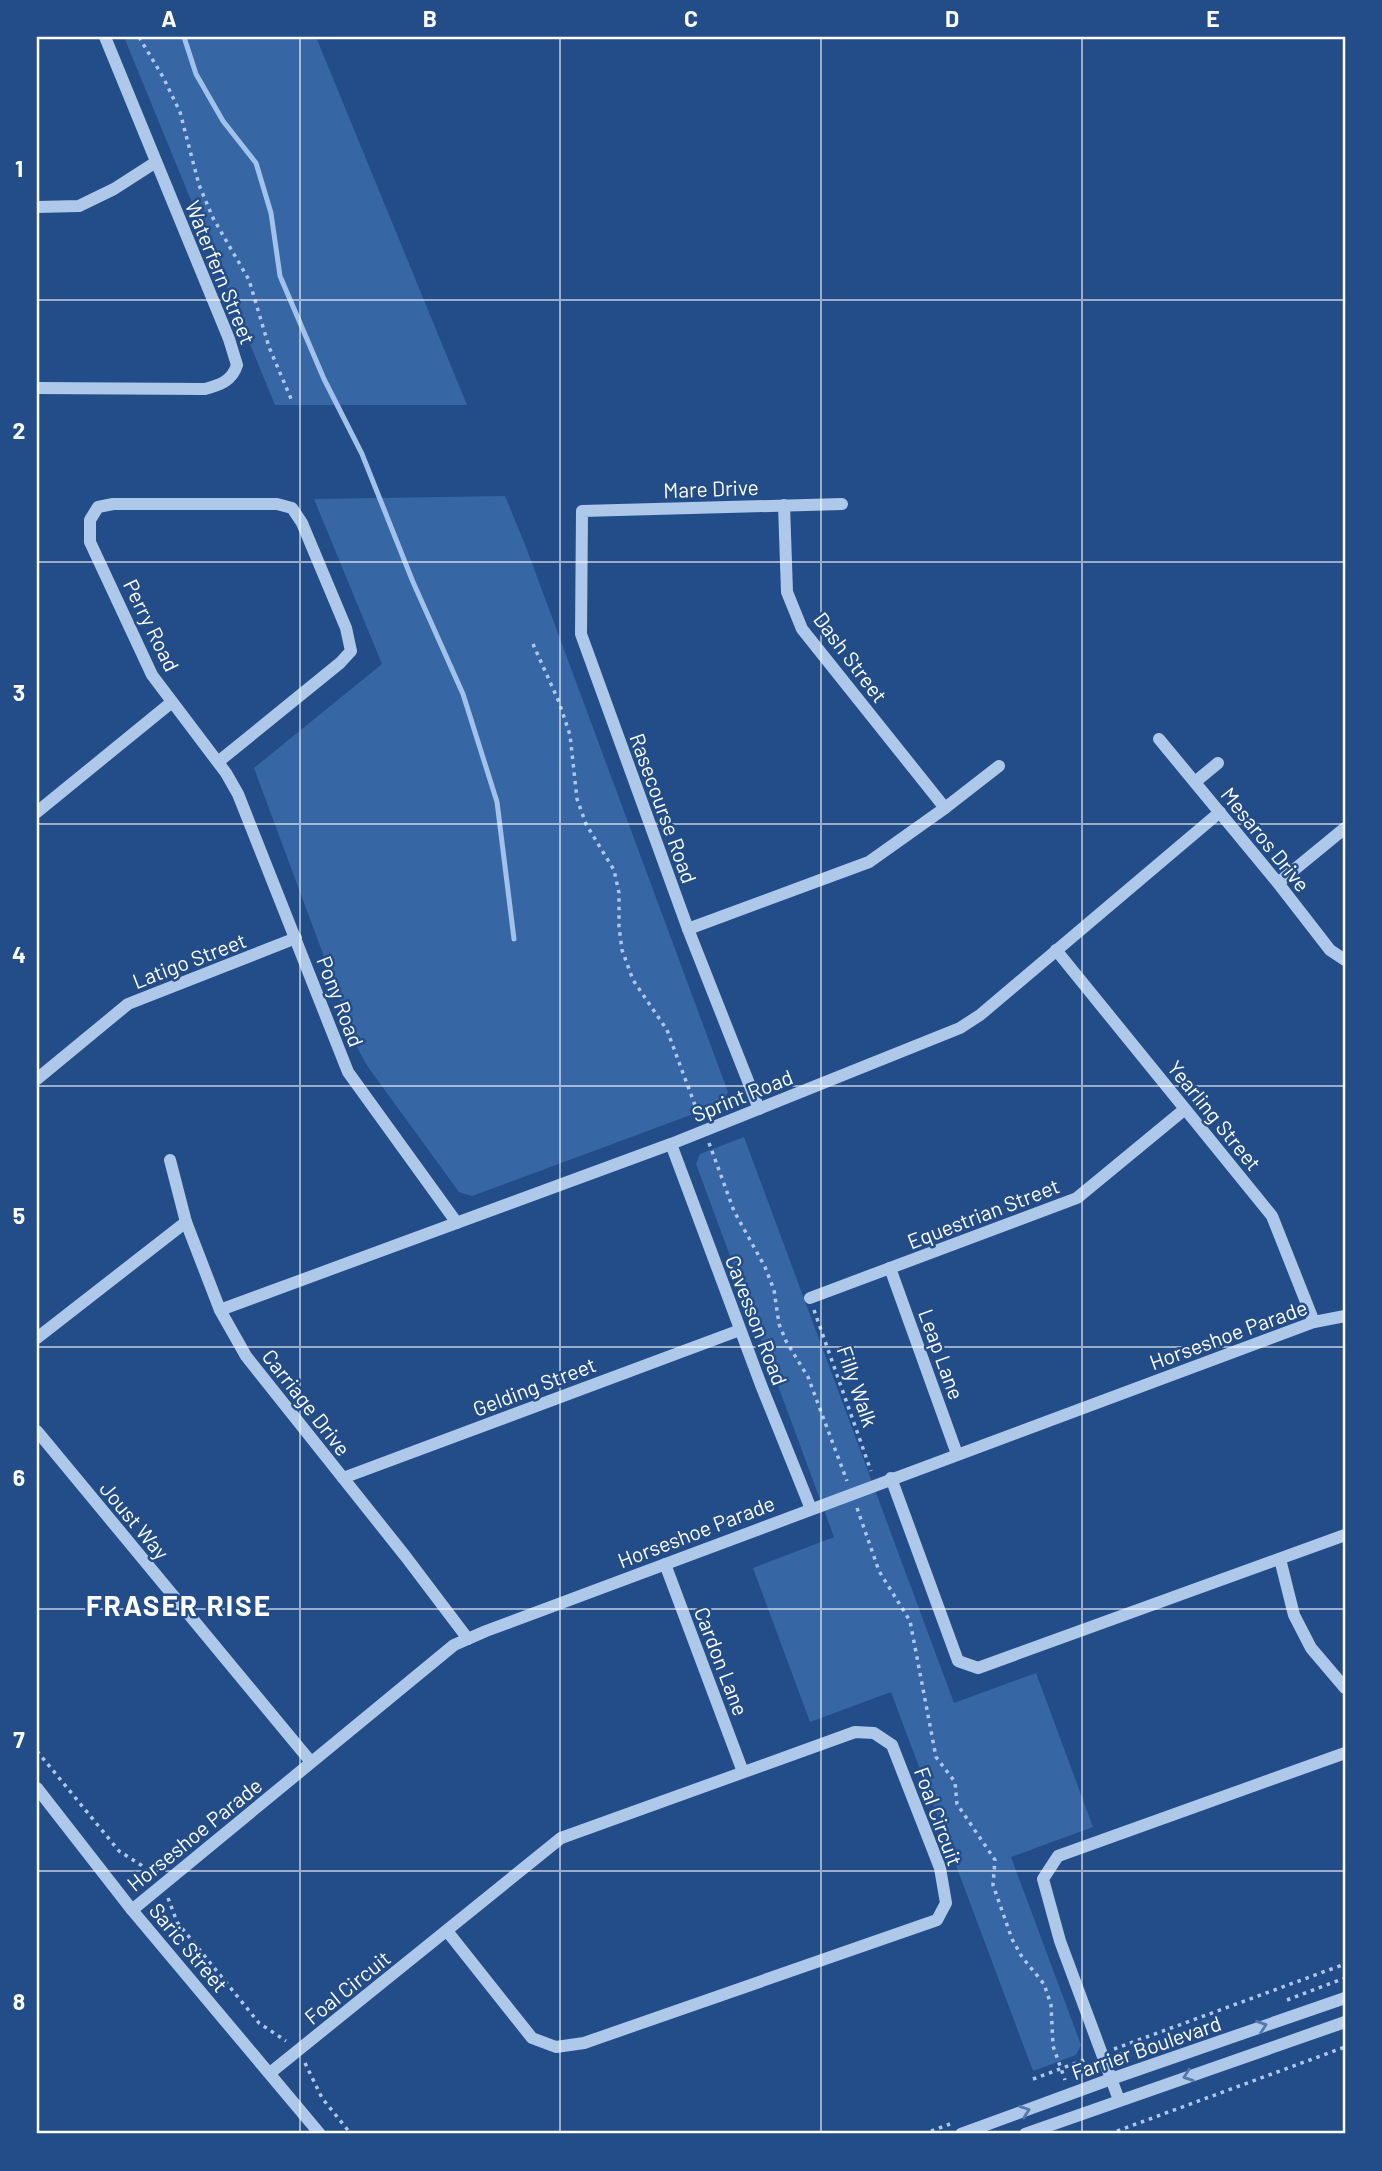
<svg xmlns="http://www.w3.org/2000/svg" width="1382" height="2171" font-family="Barlow,sans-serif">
<rect width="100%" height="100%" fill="#234d88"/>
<g fill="#3766a5">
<polygon points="124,37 316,37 467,405 275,405"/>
<polygon points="505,496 526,547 728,1092 723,1103 472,1196 459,1192 368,1067 359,1051 254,768 382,664 314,499"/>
<polygon points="744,1137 954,1703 1036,1673 1093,1827 1011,1857 1081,2045 1076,2055 1033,2071 891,1692 810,1722 753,1568 834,1537 696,1164 700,1154"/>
</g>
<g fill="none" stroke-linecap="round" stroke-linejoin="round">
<polyline stroke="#a2c2eb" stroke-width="5" points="184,37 196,74 223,121 256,163 271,213 280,276 324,379 362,454 413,582 463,694 497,802 514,939"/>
<g stroke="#aec8ea" stroke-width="3.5" stroke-dasharray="3.5 5" stroke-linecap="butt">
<polyline points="139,37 163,77 180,112 199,185 213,218 249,280 269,347 292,401"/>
<polyline points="533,644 559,702 570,735 577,799 586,824 614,870 619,893 619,927 622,950 633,980 667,1030 699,1116"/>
<polyline points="709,1143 734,1211 765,1267 774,1290 779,1324 786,1341 808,1377 847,1481"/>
<polyline points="814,1310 871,1471"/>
<polyline points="857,1508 879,1571 910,1621 936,1757 955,1782 957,1804 995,1860 993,1885 1012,1939 1022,1957 1044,1984 1051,2005 1053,2046 1065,2080"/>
<polyline points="37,1751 119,1851 141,1865 150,1876"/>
<polyline points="168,1898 177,1922 259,2023 286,2041"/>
<polyline points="1287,2000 1345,1978"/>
<polyline points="1114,2049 1345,1964"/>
<polyline points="1118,2054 1142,2051"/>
<polyline points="305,2063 322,2098 351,2134"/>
<polyline points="1074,2075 1092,2065"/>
<polyline points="1033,2079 1087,2059"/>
<polyline points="923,2134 950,2124"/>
<polyline points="1109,2134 1345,2047"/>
</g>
<g stroke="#aec8ea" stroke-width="12">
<polyline points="37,207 79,206 114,189 156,162"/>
<path d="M37,388l168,1c15,-4 27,-8 32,-24l-8,-26 -124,-302"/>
<polyline points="784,505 787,592 802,629 945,808"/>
<polyline points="1159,739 1278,883 1330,950 1345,960"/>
<polyline points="218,762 340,663 351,651 346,628 302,523 292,508 277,504 113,504 98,507 90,520 90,542 152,675 226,773 238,794 348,1072 457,1223"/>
<polyline points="1195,782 1218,763"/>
<polyline points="37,812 172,702"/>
<polyline points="1278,883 1345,828"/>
<polyline points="688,929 869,862 945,808 999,766"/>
<polyline points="1056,950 1272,1216 1314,1322"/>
<polyline points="37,1079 128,1004 296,938"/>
<polyline points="759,1109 688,929 581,634 582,511 842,504"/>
<polyline points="671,1144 761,1385 811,1509"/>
<polyline points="170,1160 186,1222 220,1310 246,1356 406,1557 468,1639"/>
<polyline points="890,1268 957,1454"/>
<polyline points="810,1298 1077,1198 1185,1109"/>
<polyline points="220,1310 671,1144 960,1028 980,1015 1220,812"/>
<polyline points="37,1338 186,1222"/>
<polyline points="37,1431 311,1762"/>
<polyline points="343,1478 740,1330"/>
<polyline points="891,1478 958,1661 978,1668 1345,1535"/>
<polyline points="1280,1559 1294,1615 1311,1648 1345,1688"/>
<polyline points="665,1564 743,1772"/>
<polyline points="37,1788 132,1910 320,2134"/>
<polyline points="132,1910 454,1645 486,1631 1314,1322 1345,1316"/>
<polyline points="270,2073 561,1838 855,1732 874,1733 892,1745 940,1868 946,1903 937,1920 584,2043 556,2047 532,2038 447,1931"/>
<polyline points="1119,2100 1060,1941 1043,1879 1058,1856 1345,1753"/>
<polyline points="961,2134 1111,2079 1345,1998"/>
<polyline points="1025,2134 1345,2022"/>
</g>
</g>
<defs><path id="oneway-chevron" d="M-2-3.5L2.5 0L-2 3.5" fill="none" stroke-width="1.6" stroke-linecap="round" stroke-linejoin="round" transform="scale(1.75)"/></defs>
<g stroke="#5478aa">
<use href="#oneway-chevron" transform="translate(1262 2026) rotate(-19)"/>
<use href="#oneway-chevron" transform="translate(1188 2076) rotate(161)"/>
<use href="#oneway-chevron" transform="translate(1025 2111) rotate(-20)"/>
</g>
<path fill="none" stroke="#fff" stroke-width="2" stroke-opacity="0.55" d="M300,37v2097M560,37v2097M821,37v2097M1082,37v2097M37,300h1308M37,562h1308M37,824h1308M37,1086h1308M37,1347h1308M37,1609h1308M37,1871h1308"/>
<g text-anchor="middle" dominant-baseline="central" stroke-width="5" stroke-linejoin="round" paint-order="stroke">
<g font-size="21" fill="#fff" stroke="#234d88">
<text transform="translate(221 272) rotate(68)">Waterfern Street</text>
<text transform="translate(711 488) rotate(-2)">Mare Drive</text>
<text transform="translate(152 625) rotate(64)">Perry Road</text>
<text transform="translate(851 657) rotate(53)">Dash Street</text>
<text transform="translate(664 808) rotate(70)">Rasecourse Road</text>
<text transform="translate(1266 839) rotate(51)">Mesaros Drive</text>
<text transform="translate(189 960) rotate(-21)">Latigo Street</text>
<text transform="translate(341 1001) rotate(69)">Pony Road</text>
<text transform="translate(742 1095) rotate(-22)">Sprint Road</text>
<text transform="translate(1215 1115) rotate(51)">Yearling Street</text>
<text transform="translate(983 1213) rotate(-21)">Equestrian Street</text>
<text transform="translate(757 1320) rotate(69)">Cavesson Road</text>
<text transform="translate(1228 1334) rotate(-20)">Horseshoe Parade</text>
<text transform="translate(942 1354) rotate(70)">Leap Lane</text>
<text transform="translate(534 1386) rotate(-21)">Gelding Street</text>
<text transform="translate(858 1386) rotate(71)">Filly Walk</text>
<text transform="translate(307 1402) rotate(52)">Carriage Drive</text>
<text transform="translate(135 1520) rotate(50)">Joust Way</text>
<text transform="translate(696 1531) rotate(-21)">Horseshoe Parade</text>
<text transform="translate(722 1661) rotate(69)">Cardon Lane</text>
<text transform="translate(939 1816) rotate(70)">Foal Circuit</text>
<text transform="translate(194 1834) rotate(-39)">Horseshoe Parade</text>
<text transform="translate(189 1947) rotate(50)">Saric Street</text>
<text transform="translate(347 1987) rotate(-39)">Foal Circuit</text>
<text transform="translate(1146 2047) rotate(-19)">Farrier Boulevard</text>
</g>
<g font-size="28" font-weight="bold" letter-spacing="2" fill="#fff" stroke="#234d88">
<text x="179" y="1605">FRASER RISE</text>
</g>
</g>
<rect width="1382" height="2171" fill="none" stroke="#234d88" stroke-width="77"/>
<rect x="38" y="38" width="1306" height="2094" fill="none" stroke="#fff" stroke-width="2.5"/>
<g font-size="23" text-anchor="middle" font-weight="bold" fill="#fff">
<text x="169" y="27">A</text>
<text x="430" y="27">B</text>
<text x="691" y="27">C</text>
<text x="952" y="27">D</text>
<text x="1213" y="27">E</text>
<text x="19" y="177">1</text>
<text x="19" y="439">2</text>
<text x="19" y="701">3</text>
<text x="19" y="963">4</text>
<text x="19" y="1224">5</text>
<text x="19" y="1486">6</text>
<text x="19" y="1748">7</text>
<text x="19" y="2010">8</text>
</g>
</svg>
